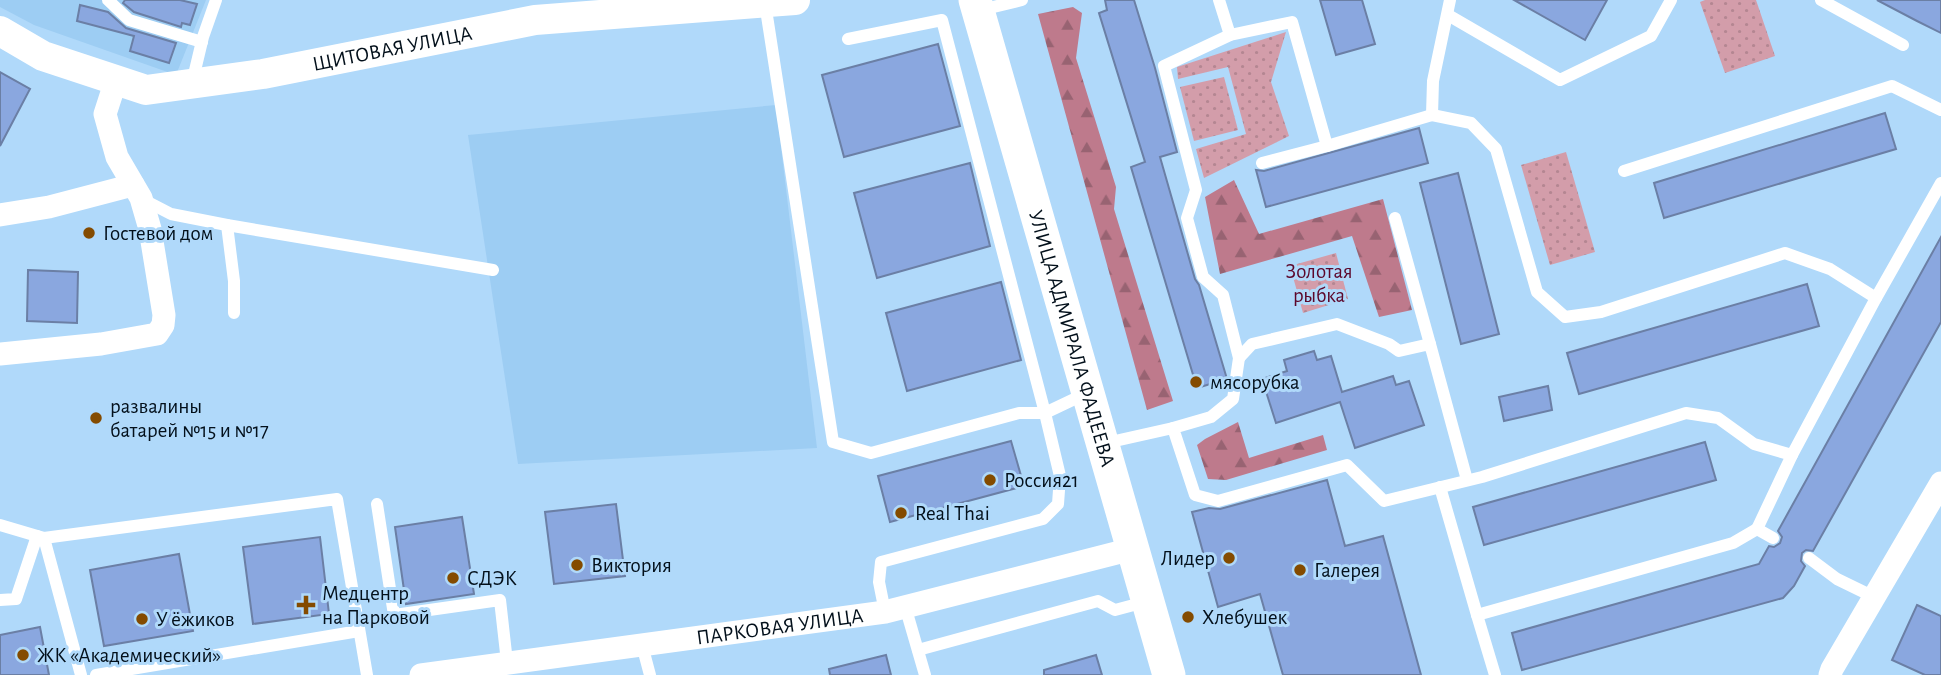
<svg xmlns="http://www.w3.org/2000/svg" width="1941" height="675" font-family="'Alegreya Sans',sans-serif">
<defs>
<pattern id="forest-firs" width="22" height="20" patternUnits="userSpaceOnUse" patternTransform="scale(1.75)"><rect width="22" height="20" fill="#be7a8c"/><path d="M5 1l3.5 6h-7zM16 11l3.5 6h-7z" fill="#986372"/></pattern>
<pattern id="park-dots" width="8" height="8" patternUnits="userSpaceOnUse" patternTransform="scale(1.75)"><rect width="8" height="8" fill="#d39daa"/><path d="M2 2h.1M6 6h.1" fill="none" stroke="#b48692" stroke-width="1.8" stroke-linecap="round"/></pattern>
</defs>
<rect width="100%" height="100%" fill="#b0d9fa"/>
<g fill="#9dcdf3">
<polygon points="0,0 206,0 176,75 34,25 0,7"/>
<polygon points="776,105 817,448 518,464 468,135"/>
</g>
<g fill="url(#forest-firs)">
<polygon points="1073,7 1082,13 1076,58 1116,187 1114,209 1173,401 1147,410 1038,14"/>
<polygon points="1234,180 1259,234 1383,199 1412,310 1379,317 1352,236 1220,274 1205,197"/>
<polygon points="1238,422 1249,458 1323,435 1327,450 1226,480 1208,479 1197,445 1205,439"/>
</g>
<g fill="url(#park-dots)">
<polygon points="1705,0 1756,0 1775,56 1725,73 1700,2"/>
<polygon points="1286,32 1271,82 1289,136 1204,178 1196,149 1246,134 1228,67 1178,79 1177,67"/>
<polygon points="1224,77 1238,130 1194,141 1180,87"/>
<polygon points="1566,152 1595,252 1550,265 1521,165"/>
<polygon points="1336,253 1348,299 1303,313 1290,266"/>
</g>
<g fill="#8aa7df" stroke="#6b7fa5" stroke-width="2">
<polygon points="125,0 180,0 197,4 190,25 182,23 181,27 134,12 123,3"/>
<polygon points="1105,0 1134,0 1155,68 1177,152 1160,157 1195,279 1199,285 1227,379 1197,388 1131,167 1145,162 1099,13 1107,10"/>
<polygon points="1320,0 1362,0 1375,44 1336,55"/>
<polygon points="1514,0 1607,0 1585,40"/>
<polygon points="1877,0 1941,0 1941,33 1917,21"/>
<polygon points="80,5 108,12 126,28 176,43 169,63 130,51 134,36 77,21"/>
<polygon points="938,44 960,126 844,157 822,75"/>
<polygon points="0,72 30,89 0,146"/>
<polygon points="1885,113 1896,149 1664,218 1654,183"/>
<polygon points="1419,128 1428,163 1266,207 1256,170 1264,171"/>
<polygon points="970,163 990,246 877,278 854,193"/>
<polygon points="1458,173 1499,334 1461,344 1420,183"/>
<polygon points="1941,237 1941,322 1813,551 1806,550 1802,553 1801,561 1805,566 1794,586 1783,598 1522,670 1512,633 1759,564 1769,546 1774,547 1780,543 1782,537 1778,531"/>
<polygon points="28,270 78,272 77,323 27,321"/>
<polygon points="1001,282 1021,360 907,391 886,313"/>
<polygon points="1807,284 1819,326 1579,394 1567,353"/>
<polygon points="1314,351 1317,360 1331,356 1342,392 1393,376 1396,385 1409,381 1424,425 1355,448 1340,402 1276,423 1262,379 1287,371 1284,360"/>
<polygon points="1548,386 1552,410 1504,421 1499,397"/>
<polygon points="1011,441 1024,486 890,522 878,476"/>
<polygon points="1705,442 1716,480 1484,545 1473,507"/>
<polygon points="1327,480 1345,546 1383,536 1421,675 1283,675 1260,594 1218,607 1192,512 1209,508 1220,509"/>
<polygon points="616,504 625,576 554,584 545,512"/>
<polygon points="462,517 474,594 406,604 395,527"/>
<polygon points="320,537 329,614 253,624 243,547"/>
<polygon points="179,554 193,631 104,646 90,570"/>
<polygon points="1917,605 1941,616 1941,675 1925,675 1892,660"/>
<polygon points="40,627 49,675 0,675 0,635"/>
<polygon points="886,655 891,675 830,675 829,669"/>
<polygon points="1096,655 1102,675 1044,675 1044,670"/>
</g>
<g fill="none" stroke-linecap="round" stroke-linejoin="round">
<g stroke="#fff" stroke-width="12">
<polyline points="108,0 129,20 202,42"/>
<polyline points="1219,0 1230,35"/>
<polyline points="1821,0 1903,45"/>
<polyline points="765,3 833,442 871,453 1019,413 1045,413 942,20 848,39"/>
<polyline points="981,10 1022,0"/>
<polyline points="1448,15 1560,80 1651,36 1671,0"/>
<polyline points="192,83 203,37 216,0"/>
<polyline points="1432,115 1471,123 1496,149 1537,292 1565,317 1601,312 1785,253 1830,269 1876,298 1792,455 1757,529 1773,538"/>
<polyline points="1327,146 1292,22 1230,35 1164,66 1196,190 1187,218 1203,277 1223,295 1239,358 1233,399 1211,417 1173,428 1195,495 1218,501 1347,465 1384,501 1482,477 1686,413 1718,418 1754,444 1792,455"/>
<polyline points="1262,163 1327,146 1432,115 1433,81 1450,0"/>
<polyline points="1624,171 1892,86 1941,110"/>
<polyline points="142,199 171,214 227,225 493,270"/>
<polyline points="1395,218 1430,344"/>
<polyline points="227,225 234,281 234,313"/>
<polyline points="1876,298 1941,183"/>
<polyline points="1239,358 1252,344 1337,324 1389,344 1399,351 1430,344 1467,480"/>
<polyline points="1106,443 1173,428"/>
<polyline points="1440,487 1477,615 1733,543 1757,529"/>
<polyline points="377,504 394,615 500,600 507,662"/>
<polyline points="0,525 44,538 81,675"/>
<polyline points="44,538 337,499 367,675"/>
<polyline points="1809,558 1837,579 1874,597"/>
<polyline points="0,600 16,599 37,536"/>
<polyline points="905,606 925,675"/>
<polyline points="885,612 879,582 881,562 1043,519 1058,504 1060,476 1045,413 1085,394"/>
<polyline points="1477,615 1495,675"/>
<polyline points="642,645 650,675"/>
<polyline points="918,650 1098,601 1115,610 1145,602"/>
<polyline points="96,675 359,631"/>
</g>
<g stroke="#fff" stroke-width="23">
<polyline points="0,215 49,207 133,185"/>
<polyline points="0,354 101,344 157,334 163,325 164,315 150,229 141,198 117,157 105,114 116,80"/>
<path id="s1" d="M421,675l464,-63 247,-63"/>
<polyline points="1830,675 1832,669 1941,483"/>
</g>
<path stroke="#fff" stroke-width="30" id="s2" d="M0,31l43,25 103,34 117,-16 272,-54 260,-20"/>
<path stroke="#fff" stroke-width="33" id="s3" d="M975,0l194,675"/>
</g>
<g fill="#844b00" stroke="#b0d9fa" stroke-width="2.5">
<circle cx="89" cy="233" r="7"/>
<circle cx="1196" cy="382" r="7"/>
<circle cx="96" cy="418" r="7"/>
<circle cx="990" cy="480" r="7"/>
<circle cx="901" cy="513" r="7"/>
<circle cx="1229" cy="558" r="7"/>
<circle cx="577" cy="565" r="7"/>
<circle cx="1300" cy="570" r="7"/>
<circle cx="453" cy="578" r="7"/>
<path d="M302.5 594.5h7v7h7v7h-7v7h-7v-7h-7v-7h7z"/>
<circle cx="1188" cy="617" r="7"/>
<circle cx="142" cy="619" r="7"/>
<circle cx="23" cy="655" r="7"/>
</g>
<g text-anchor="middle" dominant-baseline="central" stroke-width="6" stroke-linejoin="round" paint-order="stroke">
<g font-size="21" fill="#03101b" stroke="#b0d9fa">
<text stroke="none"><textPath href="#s2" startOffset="408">ЩИТОВАЯ УЛИЦА</textPath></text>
<text stroke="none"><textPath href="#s3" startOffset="352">УЛИЦА АДМИРАЛА ФАДЕЕВА</textPath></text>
<text stroke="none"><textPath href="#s1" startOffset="362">ПАРКОВАЯ УЛИЦА</textPath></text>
</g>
<g font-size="21" fill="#03101b" stroke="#b0d9fa" text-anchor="start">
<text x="103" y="233">Гостевой дом</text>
<text x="1210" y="382">мясорубка</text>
<text x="110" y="406">развалины<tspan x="110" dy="24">батарей №15 и №17</tspan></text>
<text x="1004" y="480">Россия21</text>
<text x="915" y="513">Real Thai</text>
<text x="1215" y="558" text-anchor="end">Лидер</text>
<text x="591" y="565">Виктория</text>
<text x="1314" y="570">Галерея</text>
<text x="467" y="578">СДЭК</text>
<text x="322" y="593">Медцентр<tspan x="322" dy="24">на Парковой</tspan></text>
<text x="1202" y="617">Хлебушек</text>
<text x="156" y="619">У ёжиков</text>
<text x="37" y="655">ЖК «Академический»</text>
</g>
<g font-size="21" fill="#5c072b" stroke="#b0d9fa">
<text x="1319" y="271">Золотая<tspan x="1319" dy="24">рыбка</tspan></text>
</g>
</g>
</svg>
